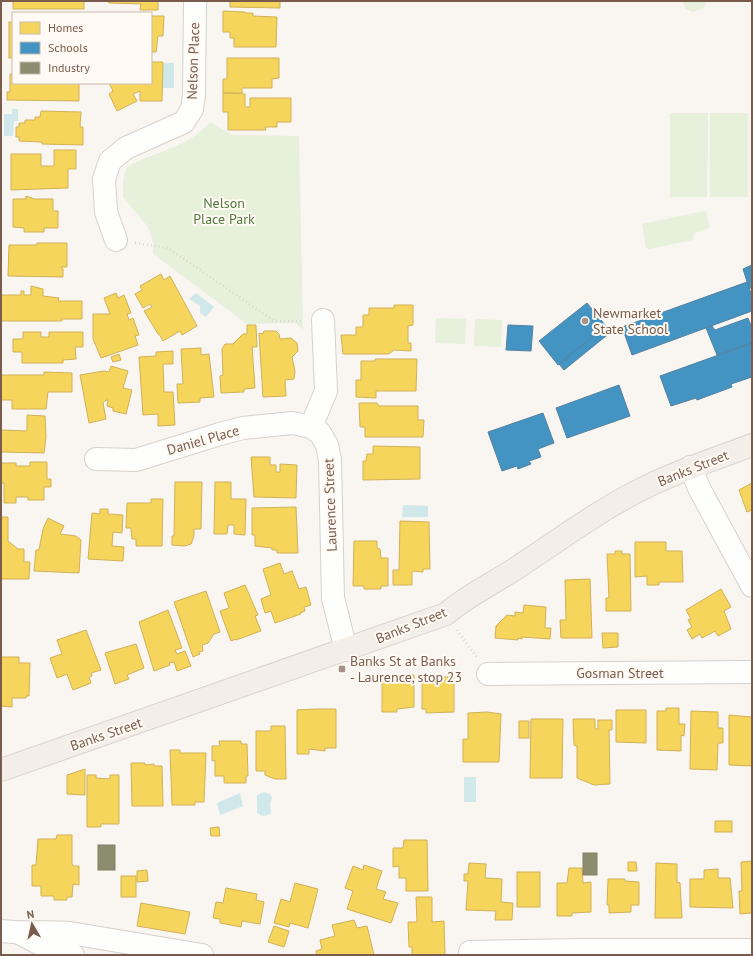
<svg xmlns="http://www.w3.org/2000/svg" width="753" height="956" font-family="'PT Sans',sans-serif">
<rect width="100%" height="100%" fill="#f9f5f0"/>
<g fill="#e7f0db">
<polygon points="682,1 706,1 704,8 693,12 686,9"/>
<polygon points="670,113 708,113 707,197 670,197"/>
<rect x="710" y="113" width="38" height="84"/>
<path d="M210,122l23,13 66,1 4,194 -7,-7 -49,1 -94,-70v-12l-5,-15 -25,-30v-16l3,-13c27,-17 63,-20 84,-46z"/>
<polygon points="704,211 707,212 709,228 694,233 693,240 649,249 646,248 642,224"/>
<polygon points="436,318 466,319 465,344 435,343"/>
<polygon points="475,319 502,320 501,347 474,346"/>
</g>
<g fill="#d0e8ea">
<rect x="163" y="63" width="11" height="25"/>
<polygon points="12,109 18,109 18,121 14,121 13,136 4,136 4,114 12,114"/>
<polygon points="196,293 214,307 206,317 200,313 200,306 189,299"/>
<polygon points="403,505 428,506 428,517 402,517"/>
<rect x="464" y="777" width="12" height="25"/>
<polygon points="264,792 270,794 272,798 270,803 271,814 263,816 257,813 257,795"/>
<polygon points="240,793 243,806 220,815 217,803"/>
</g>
<g fill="#f6d55c" stroke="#d1b158">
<rect x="13" y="1" width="71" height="8"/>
<polygon points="107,1 158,1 158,10 140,10 141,4 109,3"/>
<polygon points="230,1 280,1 280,8 230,7"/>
<polygon points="223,11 245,12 245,13 253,13 253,16 277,17 276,47 234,47 234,38 230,38 230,32 223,32"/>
<polygon points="151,16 164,16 163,36 158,36 156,52 151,52"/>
<rect x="9" y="22" width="4" height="36"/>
<polygon points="227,58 279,58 279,78 272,79 272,88 242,88 242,93 223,93 223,79 227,79"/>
<polygon points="151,62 163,62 162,101 140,101 140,91 133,94 137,101 117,111 109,94 113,91 109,83 151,83"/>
<polygon points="10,74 13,74 13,83 79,83 79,101 7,100 7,92 10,92"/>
<polygon points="223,93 245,94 245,107 250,107 250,98 291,98 291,122 277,122 277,127 265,127 266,130 228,130 228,112 223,112"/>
<polygon points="41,111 81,112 80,127 83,127 83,145 42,144 42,142 19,141 19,137 16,137 16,127 19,127 19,123 25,123 25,120 35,120 35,117 40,117"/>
<polygon points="54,150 76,150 76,169 68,169 68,188 11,190 11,154 41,154 41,166 54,166"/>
<polygon points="26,196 34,199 53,199 53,211 58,211 58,228 44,228 44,232 24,232 24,228 13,227 13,199 26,199"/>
<polygon points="37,243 67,243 67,267 61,267 63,269 63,277 8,276 9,245 37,245"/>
<polygon points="161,274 164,280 170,276 197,326 182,335 180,331 163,341 159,334 158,334 144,311 152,307 150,304 143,308 135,294 142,290 140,286"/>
<polygon points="31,286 43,289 43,296 59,298 58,301 82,301 82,319 61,319 62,321 1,321 1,295 21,295 21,291 24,291 24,295 31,295"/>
<polygon points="116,293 118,298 124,295 131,313 127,314 129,320 133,318 139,335 135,336 138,345 101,358 93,339 93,314 110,314 104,298"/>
<polygon points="394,305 413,305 413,325 408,326 408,343 411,343 411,351 394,350 389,354 343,354 341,335 356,335 356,327 363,327 363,315 369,315 369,308 394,308"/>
<polygon points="247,325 256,325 257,347 252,347 255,388 244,389 244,392 221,393 220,376 223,375 222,349 225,344 233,344 243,334 247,334"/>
<polygon points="264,331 276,331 279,334 280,339 291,338 297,343 298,351 292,357 295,371 294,379 285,380 286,396 263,397 259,333 263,334"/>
<polygon points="23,332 41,332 41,337 49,337 49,332 83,332 83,347 75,347 76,359 63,360 63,363 22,363 22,352 13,352 13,339 23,339"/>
<polygon points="201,348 201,355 209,354 214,397 200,398 200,402 178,403 177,384 183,384 181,349"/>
<polygon points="173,351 173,364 163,364 164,392 173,392 175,425 158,426 158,414 143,415 139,357 156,356 156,352"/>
<polygon points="119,354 121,360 113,362 111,357"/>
<polygon points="375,359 417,359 416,391 376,391 376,398 356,397 356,380 361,380 361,361 375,361"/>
<polygon points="111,366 128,371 123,388 132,390 126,414 113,411 113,408 107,406 108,400 106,400 103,403 106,419 89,423 80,375 104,371 109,372"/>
<polygon points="44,372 72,373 72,392 48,392 46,409 12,409 12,400 1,400 1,375 44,375"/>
<polygon points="359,403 377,403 379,406 418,406 418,420 424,420 423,437 365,437 365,427 360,427"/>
<polygon points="27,415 45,416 46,437 44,453 1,452 1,430 27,431"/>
<polygon points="373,446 420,447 420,479 363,480 363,461 366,461 367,454 373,454"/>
<polygon points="251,457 270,457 270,465 276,465 276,472 280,472 280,464 297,465 296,498 254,497"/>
<polygon points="30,462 47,462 47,479 51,479 51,487 44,487 44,500 28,500 28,497 16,497 16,503 4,503 4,483 1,483 1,463 16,463 16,466 30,466"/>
<polygon points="175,482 202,482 201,529 194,529 194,536 191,544 185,546 172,545 172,536 174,536"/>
<polygon points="215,482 231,482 231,499 246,499 245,535 234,534 234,525 228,525 227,534 214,534"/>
<polygon points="752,483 752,510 747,512 739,490"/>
<polygon points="151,499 163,499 162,546 136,546 136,539 132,539 131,528 126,528 127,503 151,503"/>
<polygon points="296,507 298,553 277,553 277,550 272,550 272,548 255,546 255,535 252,535 252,508"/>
<polygon points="100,509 108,509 108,514 123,515 122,533 113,532 112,546 124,547 123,561 88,559 92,513 100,514"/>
<polygon points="1,517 8,517 8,541 18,549 24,549 24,562 30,562 29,579 1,579"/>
<polygon points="48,518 64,526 60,534 76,536 81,540 79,573 34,571 36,550 39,550 43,529"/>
<polygon points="400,521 429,522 430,569 423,569 423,572 412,571 412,585 393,585 393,570 399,570"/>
<polygon points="354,541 377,541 377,548 380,549 381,558 388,558 388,586 381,586 381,589 364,589 364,586 353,586"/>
<polygon points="635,542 666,542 666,551 682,551 683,582 659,582 659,585 647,585 647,576 635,577"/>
<polygon points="615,551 622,551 622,554 630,554 631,611 606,611 606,598 609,598 607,554 615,554"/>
<polygon points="280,563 284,574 292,571 299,589 306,587 311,605 304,607 305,611 300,613 301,614 275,623 271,611 265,613 261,599 271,595 263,569"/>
<polygon points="590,579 592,638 561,638 560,620 566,620 565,580"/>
<polygon points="245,585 258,615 255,616 261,631 236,640 236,639 231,641 220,611 229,608 224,593"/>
<polygon points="721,589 731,607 724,611 731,629 718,636 715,631 702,638 700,634 692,639 687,630 692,627 688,620 691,619 686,610"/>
<polygon points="206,591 220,632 214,634 208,643 202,645 203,651 199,652 200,654 193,657 174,602"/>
<polygon points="524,605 546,607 545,628 551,628 550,639 522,637 522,639 518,638 518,640 495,638 496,626 507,615 515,616 515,612 523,613"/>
<polygon points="168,610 182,648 175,650 177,654 185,651 191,666 177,671 174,662 169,663 170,665 154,671 139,622"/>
<polygon points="86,630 101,670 91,673 92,676 89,677 91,683 73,690 67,674 57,678 50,658 62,654 57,640"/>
<polygon points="602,633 618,633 618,647 603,648"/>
<polygon points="136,644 144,668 127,675 129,679 115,684 105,653"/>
<polygon points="1,657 19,657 19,663 30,663 29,696 26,696 26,698 12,698 12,707 1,706"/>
<polygon points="404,675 414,675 414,707 397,709 397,712 382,712 382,677 404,678"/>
<polygon points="422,677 454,677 454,712 426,713 426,709 422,709"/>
<polygon points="666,708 679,708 679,724 685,724 684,736 681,735 681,751 657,750 657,711 666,711"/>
<polygon points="316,709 336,709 336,748 325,748 325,751 309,749 309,754 297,754 297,710"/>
<polygon points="616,710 646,710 646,743 616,742"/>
<polygon points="691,711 718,712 718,728 723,728 723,743 718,743 717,770 690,769"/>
<polygon points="487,712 501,714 499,762 463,762 463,739 468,739 468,713"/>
<polygon points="729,715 752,717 752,766 729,765"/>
<polygon points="531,719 563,719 562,778 530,778"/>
<polygon points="573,719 595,719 595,729 598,729 598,720 612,720 612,730 609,730 610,784 594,785 577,778 577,746 574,745"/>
<rect x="519" y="721" width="10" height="17"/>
<polygon points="271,726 285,726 286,779 275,779 265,775 265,771 256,771 256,731 271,731"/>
<polygon points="219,741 241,741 241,744 247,744 248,776 246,776 246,783 224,783 224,776 215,776 215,760 212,761 212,746 220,746"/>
<polygon points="170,750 180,750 180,753 206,753 204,802 195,802 195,805 172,805"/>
<polygon points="131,763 145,763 145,765 154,764 154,766 162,766 163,806 132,806"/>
<polygon points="85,769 85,795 67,794 67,775"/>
<polygon points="87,775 96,775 96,778 110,779 110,775 119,775 119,824 101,824 101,827 87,827"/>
<rect x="715" y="821" width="17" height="11"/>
<polygon points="219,827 220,836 211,836 210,828"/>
<polygon points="57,835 72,835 72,864 73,866 79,866 79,885 73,884 72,897 67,897 67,900 54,900 54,896 41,896 41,886 32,886 32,865 36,865 38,839 56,839"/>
<polygon points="404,840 427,840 428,891 406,891 406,878 399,878 399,866 393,867 393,848 403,848"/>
<polygon points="752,861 752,913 740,914 739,891 742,891 741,862"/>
<polygon points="628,862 636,862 637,871 628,871"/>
<polygon points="469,863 486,864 485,878 502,879 501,902 513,903 512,920 495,920 496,911 466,910 468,881 464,881 464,874 468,874"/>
<polygon points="656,863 677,864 677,882 680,883 682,918 655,918"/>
<polygon points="364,865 382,871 376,889 386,892 383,899 398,903 391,923 347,909 353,891 345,888 353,866 363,870"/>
<polygon points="569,868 582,868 583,883 591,882 591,912 572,913 572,916 557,916 557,883 567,883"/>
<polygon points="718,869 718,878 730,878 733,908 690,907 690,879 704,879 704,870"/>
<polygon points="147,870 148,881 137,882 137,871"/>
<rect x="517" y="872" width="23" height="35"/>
<rect x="121" y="876" width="15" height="21"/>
<polygon points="608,879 625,879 625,881 639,882 639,905 631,905 631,912 609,913 609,905 607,905"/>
<polygon points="295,883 318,889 308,928 290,923 289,927 274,923 281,899 290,902"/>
<polygon points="226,888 257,894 256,900 264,902 260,924 242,921 241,927 220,923 220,919 213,918 216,902 223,903"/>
<polygon points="416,897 432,897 432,922 444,921 445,955 412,955 412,947 409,947 408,922 417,922"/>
<polygon points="141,903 190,912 185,934 137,926"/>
<polygon points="354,920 357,928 367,926 374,955 317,955 316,951 322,949 320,940 335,936 332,925"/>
<polygon points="274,926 289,931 284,947 268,942"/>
</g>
<g fill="#4393c3" stroke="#5482a0">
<polygon points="752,265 752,288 749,288 743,269"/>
<polygon points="747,282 752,296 752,311 632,355 622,327"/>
<polygon points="587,303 606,326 558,365 539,341"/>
<polygon points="748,318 752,328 752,343 717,355 706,328 712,326 715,330"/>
<polygon points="508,325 533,326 531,351 506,350"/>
<polygon points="606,326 611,332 564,370 559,364"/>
<polygon points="752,343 752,377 731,384 732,387 697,400 696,398 671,406 660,376"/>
<polygon points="619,385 630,416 567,438 556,408"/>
<polygon points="543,413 554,443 538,449 541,457 529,461 531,464 518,469 517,466 502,471 488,432"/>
</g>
<g fill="#8c8c6e" stroke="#877e64">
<rect x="98" y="845" width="17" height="25"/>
<rect x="583" y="853" width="14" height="22"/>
</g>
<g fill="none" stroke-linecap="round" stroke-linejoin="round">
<g stroke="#d7d1cb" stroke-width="24">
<g id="minor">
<polyline points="116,240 106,212 104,179 110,161 126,148 184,122 192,109 194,95 195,1"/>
<polyline points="311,427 326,391 323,320"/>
<polyline points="96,459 136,460 220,434 243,428 292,423 311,427 320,433 327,445 330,460 333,598 346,650"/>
<polyline points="690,467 700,490 752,586"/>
<polyline points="488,674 752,672"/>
<path d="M1,931c23,3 46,0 69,2l132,22"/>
<polyline points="21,934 50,949 73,955"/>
<polyline points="470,952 582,950 752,950"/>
</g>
</g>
<g stroke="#dad1cc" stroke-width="24">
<path id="major" d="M1,770l445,-156c22,-19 48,-31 72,-47 43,-28 85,-60 132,-82 33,-16 68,-27 102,-40"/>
</g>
<g stroke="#dcd5d0" stroke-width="2.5" stroke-dasharray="1 3" stroke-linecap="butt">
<polyline points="135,243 168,248 274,321 303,321"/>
<polyline points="457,630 478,659"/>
</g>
<use href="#minor" stroke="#fefefd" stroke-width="22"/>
<use href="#major" stroke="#f3eee8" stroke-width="22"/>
</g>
<g fill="#a69286" stroke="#fffaf3" stroke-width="1.5">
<circle cx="585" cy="321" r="4"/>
<rect x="338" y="665" width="8" height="8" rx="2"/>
</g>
<g text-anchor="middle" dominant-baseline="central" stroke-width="4" stroke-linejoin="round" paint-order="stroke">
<g font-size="14" fill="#7a5c4d" stroke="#fffaf3">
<text transform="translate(193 61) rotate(-88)">Nelson Place</text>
<text transform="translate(203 440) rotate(-16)">Daniel Place</text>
<text transform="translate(693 468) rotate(-22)">Banks Street</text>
<text transform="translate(330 505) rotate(-92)">Laurence Street</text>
<text transform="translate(411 625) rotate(-22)">Banks Street</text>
<text x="620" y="673">Gosman Street</text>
<text transform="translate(106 734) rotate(-19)">Banks Street</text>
</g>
<g font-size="14" fill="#537a41" stroke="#fffaf3">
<text x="224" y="203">Nelson<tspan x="224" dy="16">Place Park</tspan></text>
</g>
<g font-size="14" fill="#7a5c4d" stroke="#fffaf3" text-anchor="start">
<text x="593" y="313">Newmarket<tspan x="593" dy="16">State School</tspan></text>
<text x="350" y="661">Banks St at Banks<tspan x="350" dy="16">- Laurence, stop 23</tspan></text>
</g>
</g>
<rect width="753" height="956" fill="none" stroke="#7a5c4d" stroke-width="4"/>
<rect x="12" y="12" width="140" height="72" fill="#fffaf3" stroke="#cabbb1"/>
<rect x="20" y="22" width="20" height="12" fill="#f6d55c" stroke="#cabbb1"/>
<text x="48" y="32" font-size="12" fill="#7a5c4d">Homes</text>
<rect x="20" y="42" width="20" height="12" fill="#4393c3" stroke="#cabbb1"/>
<text x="48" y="52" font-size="12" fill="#7a5c4d">Schools</text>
<rect x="20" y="62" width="20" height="12" fill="#8c8c6e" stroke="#cabbb1"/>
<text x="48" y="72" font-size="12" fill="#7a5c4d">Industry</text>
<g transform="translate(32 924) rotate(351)" stroke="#fffaf3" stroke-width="3" paint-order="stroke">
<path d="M0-3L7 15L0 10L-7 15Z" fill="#7a5c4d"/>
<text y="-6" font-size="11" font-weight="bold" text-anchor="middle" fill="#7a5c4d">N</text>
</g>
</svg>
